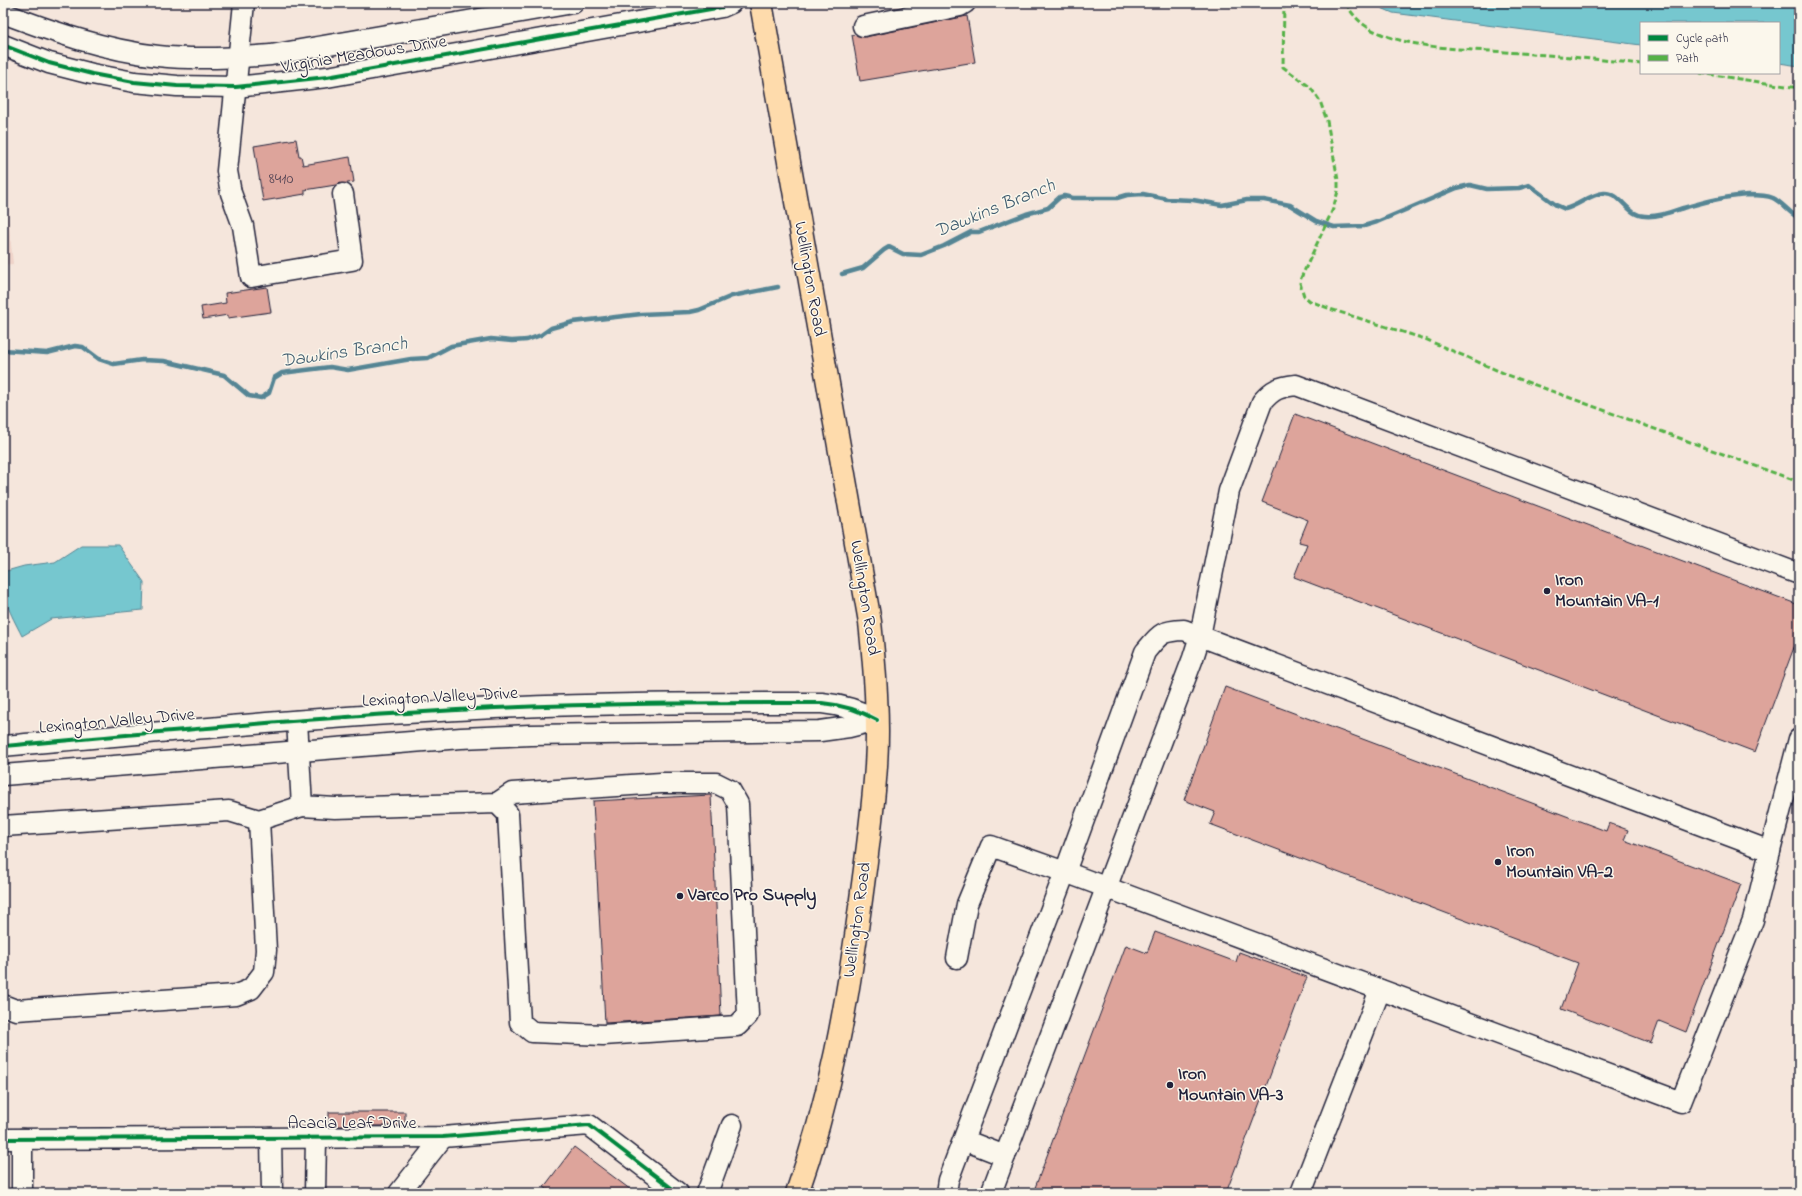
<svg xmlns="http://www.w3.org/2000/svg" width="1802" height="1196" font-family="'Indie Flower',sans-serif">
<rect width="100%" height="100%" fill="#f5e6dc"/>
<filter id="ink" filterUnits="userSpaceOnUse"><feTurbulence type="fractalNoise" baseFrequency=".025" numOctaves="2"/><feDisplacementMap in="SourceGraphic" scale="8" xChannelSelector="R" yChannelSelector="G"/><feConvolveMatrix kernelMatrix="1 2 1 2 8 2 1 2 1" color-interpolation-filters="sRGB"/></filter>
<g filter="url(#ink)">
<polygon fill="#eed2c8" points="3,168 13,264 3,265"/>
<g fill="#76c7cf" stroke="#548594">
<polygon points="1370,3 1799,3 1799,66 1779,63 1779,23 1641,23 1641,45 1393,13"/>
<path d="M81,545h37l26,37 -1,28 -92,9 -29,17c-13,-26 -19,-34 -19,-64l21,-6 31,-4z"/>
</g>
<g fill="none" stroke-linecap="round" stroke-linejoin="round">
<g stroke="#548594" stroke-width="4.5">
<path d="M842,274l21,-6 21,-18 5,-3 14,7 18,1 23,-9 27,-14h8l47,-18 22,-6 12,-11 4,-1 9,2h44l10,-3 16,-1 24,5 26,1 29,5 25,-5h17l26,5 26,16 18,6 30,-1 13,-4 80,-34 13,-3 17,4 32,-1 10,-3 27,20 9,4c13,-3 25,-15 39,-16 17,-1 23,23 41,23 13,1 26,-4 38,-8 22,-6 43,-12 66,-13 7,0 17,0 24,3 10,5 16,15 26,20"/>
<polyline points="3,350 47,353 75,346 83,347 99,359 114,364 142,360 164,361 224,375 249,396 261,398 269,393 274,378 282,373 330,367 348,370 411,359 428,358 451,346 491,339 512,341 527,340 541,335 551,328 573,322 641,314 690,312 699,310 732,296 778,287"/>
</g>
</g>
<g fill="#dda49b" stroke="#22223b">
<polygon points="967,16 975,62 860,81 852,35 865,37"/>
<polygon points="296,139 299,156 301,156 303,165 350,157 354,182 305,190 305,194 263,201 254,146"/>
<polygon points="267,287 271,312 228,318 228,315 203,319 201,307 226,303 225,293"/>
<polygon points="1295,414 1799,605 1799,634 1755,752 1294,577 1307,544 1299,542 1308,520 1262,502"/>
<polygon points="1225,687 1606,831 1609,823 1628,830 1624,840 1741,884 1686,1032 1659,1021 1651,1043 1561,1009 1578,963 1210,824 1215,812 1184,800"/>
<polygon points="711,795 721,1016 605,1023 593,801"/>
<polygon points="1155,932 1236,962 1239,952 1307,977 1226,1193 1033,1193 1126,945 1147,953"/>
<rect x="329" y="1112" width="76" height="14"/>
<polygon points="574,1147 635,1193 553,1193 544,1187"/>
</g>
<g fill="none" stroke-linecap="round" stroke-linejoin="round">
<g stroke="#22223b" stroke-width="23">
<g id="minor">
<polyline points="244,3 227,171 231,193 243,226 251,277 352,260 343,194"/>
<path d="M3,13c50,19 102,37 155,43 37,4 76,2 113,-1l302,-52"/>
<polyline points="863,26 960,6 965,3"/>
<polyline points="3,45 49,63 92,74 134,82 177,86 236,87 327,77 722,7 731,3"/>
<polyline points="297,721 302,806 335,808 497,803 512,793 661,783 716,783 730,790 738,804 748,1015 737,1026 603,1035 532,1032 520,1022 508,814 497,803"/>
<path d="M3,746c157,-14 315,-29 473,-37 115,-6 231,-6 346,-6 21,2 37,7 55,17"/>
<polyline points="3,775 461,738 530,735 820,731 849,727 877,720"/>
<polyline points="3,826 229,811 259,820 302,806"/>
<polyline points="957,958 967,904 991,846 1065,872 1681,1102 1753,920 1770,851"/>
<polyline points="3,1005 16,1010 236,995 251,989 264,972 266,950 259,820"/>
<polyline points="271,1138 272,1193"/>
<polyline points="3,1139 443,1137 589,1125 678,1193"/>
<polyline points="22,1139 22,1193"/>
<path d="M964,1140l41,16 188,-498 7,-22 29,-145 33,-89c11,-13 17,-15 34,-17l503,189"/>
<polyline points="315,1193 316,1138"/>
<polyline points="399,1193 443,1137"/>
<polyline points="707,1193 732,1125"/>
<path d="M946,1193l2,-13 117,-308 80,-220c15,-18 15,-21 39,-22l586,221 29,-112"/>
<polyline points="991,1193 1005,1156"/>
<polyline points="1301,1193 1380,990"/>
</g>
</g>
<g stroke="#22223b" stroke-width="25">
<path id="major" d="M761,3l109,619c5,48 9,96 6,144 -3,48 -10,95 -16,141 -13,98 -30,193 -63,286"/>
</g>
<use href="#minor" stroke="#fbf7ec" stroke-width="20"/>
<use href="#major" stroke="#fedbac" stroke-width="22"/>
<g stroke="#55b146" stroke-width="3" stroke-dasharray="6 3" stroke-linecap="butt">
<polyline points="1284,3 1283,67 1310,87 1320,101 1327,121 1338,180 1338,191 1333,209 1301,278 1300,283 1304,296 1310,301 1333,310 1425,339 1508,375 1799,482"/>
<path d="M1346,3c7,14 18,24 33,30 37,16 86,16 126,19 45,3 91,7 136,12"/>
<polyline points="1700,73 1799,88"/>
</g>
<g stroke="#fbf7ec" stroke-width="6">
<g id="cycleway">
<polyline points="3,45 49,63 92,74 134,82 177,86 236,87 327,77 722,7 731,3"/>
<path d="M3,746c157,-14 315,-29 473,-37 115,-6 231,-6 346,-6 21,2 37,7 55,17"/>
<polyline points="3,1139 443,1137 589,1125 678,1193"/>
</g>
</g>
<use href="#cycleway" stroke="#00873e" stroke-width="4"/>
</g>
</g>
<g fill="#22223b" stroke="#fbf7ec" stroke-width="1.5">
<circle cx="1547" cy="591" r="4"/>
<circle cx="1498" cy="862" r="4"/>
<circle cx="680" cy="896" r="4"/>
<circle cx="1170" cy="1085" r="4"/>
</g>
<g text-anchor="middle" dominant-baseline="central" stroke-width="3" stroke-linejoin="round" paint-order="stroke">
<g font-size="16" fill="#514253">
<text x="281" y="179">8410</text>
</g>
<g font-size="18" fill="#22223b" stroke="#fbf7ec">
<text transform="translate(364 55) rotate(-9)">Virginia Meadows Drive</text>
<text transform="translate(809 279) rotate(80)">Wellington Road</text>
<text transform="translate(864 598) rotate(81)">Wellington Road</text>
<text transform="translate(440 698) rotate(-3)">Lexington Valley Drive</text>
<text transform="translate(117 722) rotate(-5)">Lexington Valley Drive</text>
<text transform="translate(858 920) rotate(-82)">Wellington Road</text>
<text x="352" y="1124">Acacia Leaf Drive</text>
</g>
<g font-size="18" font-weight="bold" fill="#22223b" stroke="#fbf7ec" text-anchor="start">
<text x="1555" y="581">Iron<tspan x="1555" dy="21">Mountain VA-1</tspan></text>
<text x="1506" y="852">Iron<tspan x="1506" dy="21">Mountain VA-2</tspan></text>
<text x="688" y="896">Varco Pro Supply</text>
<text x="1178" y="1075">Iron<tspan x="1178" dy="21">Mountain VA-3</tspan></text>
</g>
<g font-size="19" font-style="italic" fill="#3f5c6f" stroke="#fbf7ec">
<text transform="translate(995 209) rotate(-22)">Dawkins Branch</text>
<text transform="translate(344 353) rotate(-8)">Dawkins Branch</text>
</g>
</g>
<rect width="1802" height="1196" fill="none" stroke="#fbf7ec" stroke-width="16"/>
<rect x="8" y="8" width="1786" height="1180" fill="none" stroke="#22223b" stroke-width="1.5" filter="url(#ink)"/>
<rect x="1640" y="22" width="140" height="52" fill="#fbf7ec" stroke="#a4a2a5"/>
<rect x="1648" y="35" width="20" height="6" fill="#00873e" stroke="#a4a2a5"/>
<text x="1676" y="42" font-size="12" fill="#22223b">Cycle path</text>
<rect x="1648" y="55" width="20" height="6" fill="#55b146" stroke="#a4a2a5"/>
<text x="1676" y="62" font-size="12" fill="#22223b">Path</text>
</svg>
